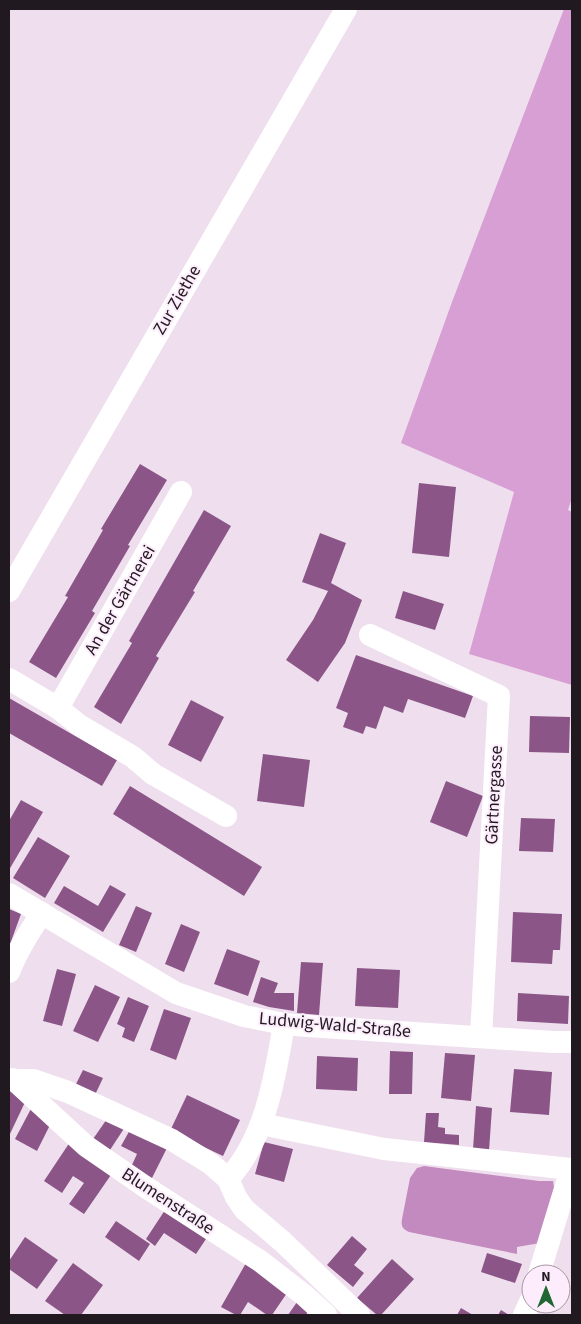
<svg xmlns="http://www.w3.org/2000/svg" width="581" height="1324" font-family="'Source Sans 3',sans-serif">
<rect width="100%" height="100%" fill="#efdfee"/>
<polygon fill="#d89fd4" points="564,9 572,9 572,498 568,510 572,512 572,685 469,654 514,492 401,443 452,302"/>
<path fill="#c38abf" d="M424,1166l115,15h14l2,13 -15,49 -23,4v7l-108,-22c-7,-3 -8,-6 -7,-13l8,-41 7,-10z"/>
<g fill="#8b5687">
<polygon points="140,464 167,480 128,545 130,546 92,611 95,613 56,678 29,662 68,597 65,596 103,530 101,529"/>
<polygon points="419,483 456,487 449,557 412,553"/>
<polygon points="204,510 231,526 193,591 195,592 156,656 159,658 121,724 94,707 132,643 129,641"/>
<polygon points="320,533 346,543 331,583 362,600 345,643 318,682 286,660 313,620 328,591 302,582"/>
<polygon points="403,591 444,604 435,630 395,618"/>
<polygon points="356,655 473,696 465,718 408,699 403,713 384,706 376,729 366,726 363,734 343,727 348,713 336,708"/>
<polygon points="9,698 117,760 102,786 9,733"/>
<polygon points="191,700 224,717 201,762 168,745"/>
<polygon points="530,716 570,717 569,753 529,752"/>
<polygon points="263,754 310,760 304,807 257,801"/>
<polygon points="446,781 483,796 467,837 430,822"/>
<polygon points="130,786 262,867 244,896 113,814"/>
<polygon points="21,800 43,812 9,870 9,821"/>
<polygon points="521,818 555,819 553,852 519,851"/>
<polygon points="38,837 70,856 45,898 13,878"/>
<polygon points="110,885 126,894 103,932 54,903 64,886 98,906"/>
<polygon points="136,906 152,913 136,952 119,945"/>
<polygon points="9,909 21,914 9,947"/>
<polygon points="513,912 562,914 560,950 553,950 552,964 511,962"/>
<polygon points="181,924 200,932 184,972 165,964"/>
<polygon points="227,949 260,961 248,996 214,984"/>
<polygon points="301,962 323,963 319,1015 297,1013"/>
<polygon points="357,968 400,970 398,1008 355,1006"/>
<polygon points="57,969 76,974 62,1026 43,1021"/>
<polygon points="261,977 278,983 274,993 294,993 294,1011 269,1007 253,1002"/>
<polygon points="95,985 120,997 98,1042 73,1031"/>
<polygon points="518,993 569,996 568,1024 517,1021"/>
<polygon points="128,997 149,1006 134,1042 122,1037 125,1028 117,1024"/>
<polygon points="164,1009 191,1018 176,1060 150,1050"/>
<polygon points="390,1051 413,1052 412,1094 389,1094"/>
<polygon points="445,1053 475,1055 471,1101 441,1098"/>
<polygon points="317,1056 358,1058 357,1091 316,1089"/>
<polygon points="514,1069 552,1072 549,1115 510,1112"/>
<polygon points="83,1070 103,1078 94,1097 74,1088"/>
<polygon points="10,1090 27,1098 9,1136 9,1094"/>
<polygon points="187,1095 240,1120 223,1156 170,1131"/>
<polygon points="33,1105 52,1121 37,1151 15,1139"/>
<polygon points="476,1106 492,1108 489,1151 473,1149"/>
<polygon points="426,1113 439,1113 438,1127 445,1128 445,1134 459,1135 459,1145 424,1142"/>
<polygon points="109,1116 125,1127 110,1150 93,1139"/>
<polygon points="131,1128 168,1146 152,1178 131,1167 137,1154 121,1146"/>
<polygon points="70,1142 113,1172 84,1214 69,1204 84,1183 73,1176 62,1193 44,1181"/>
<polygon points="264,1142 293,1149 284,1182 255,1174"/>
<polygon points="165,1210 206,1239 196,1254 164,1233 155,1246 146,1239"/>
<polygon points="116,1221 150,1244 139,1261 105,1237"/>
<polygon points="352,1236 367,1249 354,1265 364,1273 353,1287 327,1265"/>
<polygon points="25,1237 58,1260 37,1289 9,1269 9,1261"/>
<polygon points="487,1253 522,1264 515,1283 481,1272"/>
<polygon points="392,1259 414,1279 381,1315 377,1315 357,1298"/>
<polygon points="73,1263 103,1285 81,1315 65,1315 45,1301"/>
<polygon points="246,1263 287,1293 272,1315 267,1315 248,1302 240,1315 236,1315 221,1307"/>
<polygon points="297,1302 309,1310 306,1315 288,1315"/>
<polygon points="461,1308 473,1315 457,1315"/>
<polygon points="501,1310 509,1315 498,1315"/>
</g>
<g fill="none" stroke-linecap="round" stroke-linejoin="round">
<g stroke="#fff" stroke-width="22">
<polyline points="9,591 346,9"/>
<polyline points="370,635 499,696 481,1037"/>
<polyline points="9,679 58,708 79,725 133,757 153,774 226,816"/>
<polyline points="58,708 181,492"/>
<polyline points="9,894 176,993 244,1016 284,1024 308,1026 553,1042 572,1042"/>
<path d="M9,972c8,-21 20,-40 33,-59"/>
<polyline points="13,1079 86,1146 147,1188 260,1261 304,1295 326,1315"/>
<polyline points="15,1080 33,1080 68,1092 172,1140 211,1164 228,1179 236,1197 244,1209 283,1242 359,1315"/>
<polyline points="261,1124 384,1149 571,1169 539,1274"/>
<path d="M228,1179c38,-41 47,-102 56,-155"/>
<polyline points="524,1315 531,1300"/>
</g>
</g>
<g text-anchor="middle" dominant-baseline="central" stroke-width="4" stroke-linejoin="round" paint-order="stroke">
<g font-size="18" fill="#201a20" stroke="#fdecfb">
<text transform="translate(177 300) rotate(-60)">Zur Ziethe</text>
<text transform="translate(120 600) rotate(-60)">An der Gärtnerei</text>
<text transform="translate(494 795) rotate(-87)">Gärtnergasse</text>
<text transform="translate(335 1025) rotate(5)">Ludwig-Wald-Straße</text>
<text transform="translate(168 1201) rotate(33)">Blumenstraße</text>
</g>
</g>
<rect width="581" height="1324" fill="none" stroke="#201a20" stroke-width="20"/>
<g transform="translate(546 1289)"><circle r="24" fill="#fdecfb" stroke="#a598a3"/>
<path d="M0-4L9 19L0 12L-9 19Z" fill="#216734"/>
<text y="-8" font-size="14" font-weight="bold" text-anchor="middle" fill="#201a20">N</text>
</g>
</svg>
